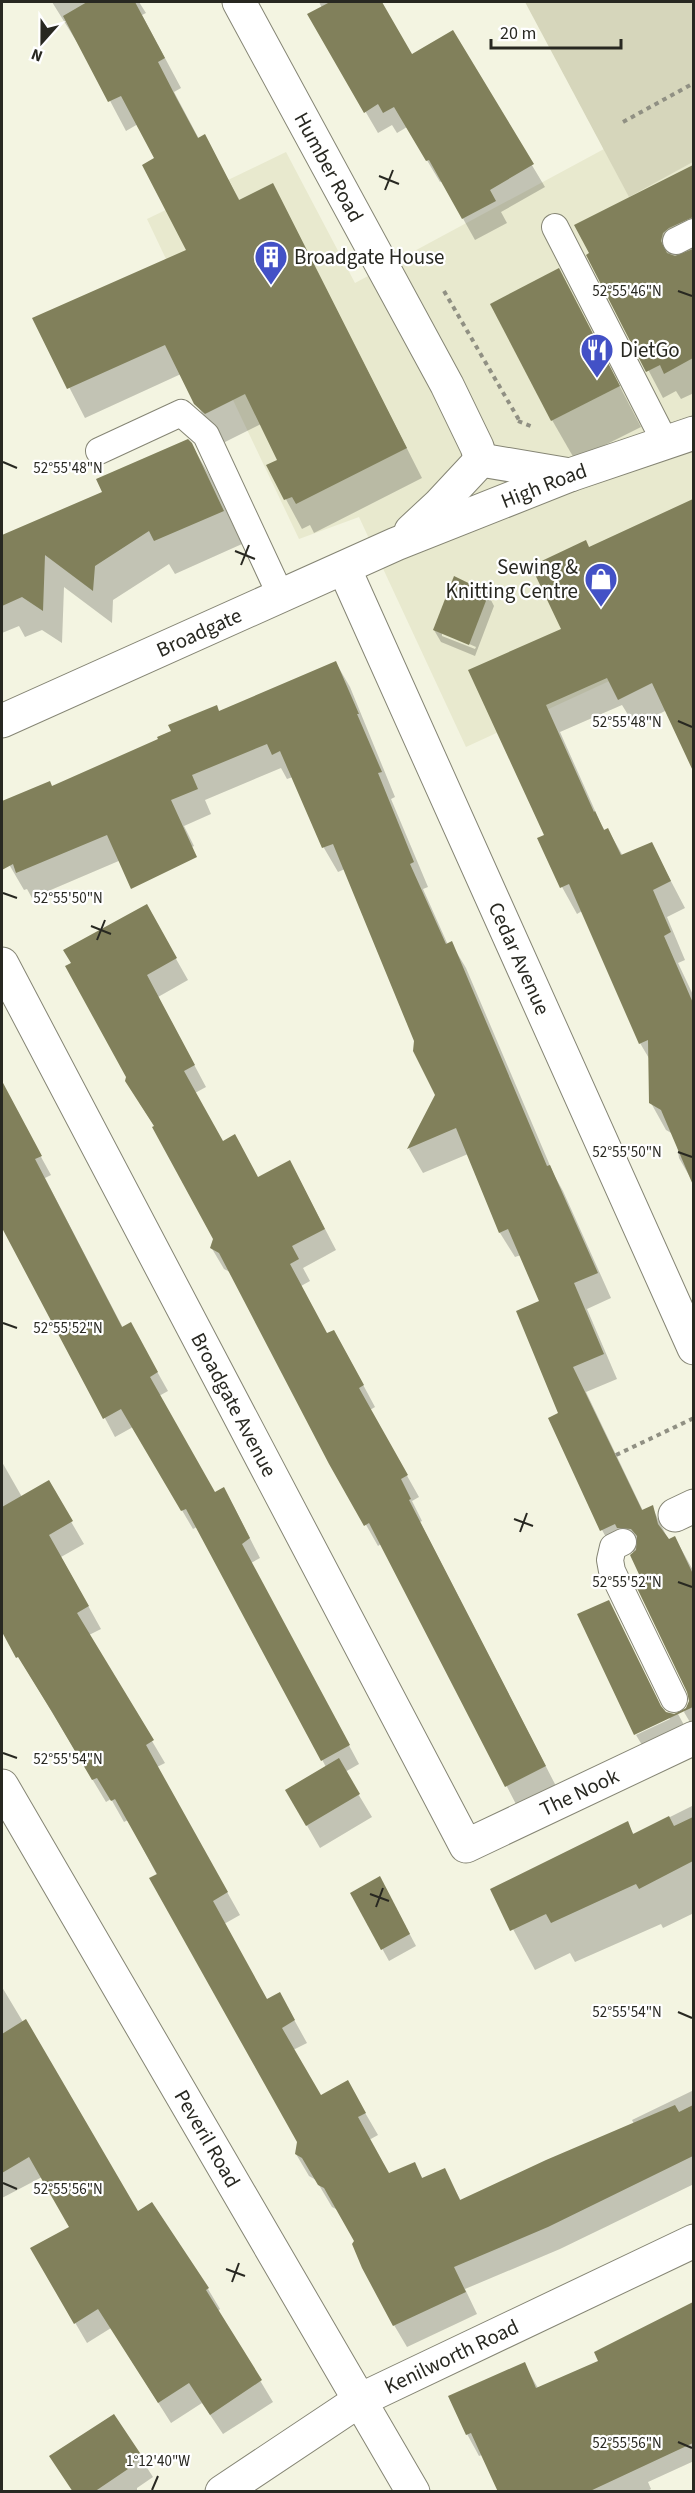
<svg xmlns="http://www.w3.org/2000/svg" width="695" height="2493" font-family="'Source Sans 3',sans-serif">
<rect width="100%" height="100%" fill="#f3f4e1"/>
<polygon fill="#e8e9ce" points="604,149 629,196 693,162 693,713 671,723 644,665 466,747 359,517 299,539 147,219 286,152 355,283"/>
<polygon fill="#d6d6bb" points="525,2 693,2 693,162 629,197"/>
<g fill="#0003" fill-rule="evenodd">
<polygon points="52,2 139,2 146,13 142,15 181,88 174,92 199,139 204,136 240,201 273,185 422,478 314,533 310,525 302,529 268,466 279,461 261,424 223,443 213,434 181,374 85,418 34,319 188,251 156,158 138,124 126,131 90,63"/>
<polygon points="319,2 380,2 412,56 452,32 545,187 501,212 507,223 475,240 442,181 440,182 407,127 397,133 392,125 378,133 309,15 322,8"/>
<polygon points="694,166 694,393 681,399 676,391 663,398 588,255 591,254 576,226"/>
<polygon points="559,270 641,427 575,460 552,420"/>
<polygon points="191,444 211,478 242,544 175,574 169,564 113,600 112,623 64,587 62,643 42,630 25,637 19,626 2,633 2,537 104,493"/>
<polygon points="694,501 694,747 688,749 667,710 635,726 622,705 560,732 601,824 605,831 608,830 623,856 651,843 685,908 667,917 685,960 678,963 694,997 694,1184 679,1158 677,1144 673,1134 666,1130 651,1103 650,1060 640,1043 582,911 577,914 562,887 546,836 470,671 563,629 589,549"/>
<path d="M488,594l6,12 -19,50 -34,-14 -7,-12zM442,632l34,15 -1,2 -33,-13z"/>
<polygon points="336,663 350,687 395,797 391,799 428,887 423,889 448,945 451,943 466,968 554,1175 563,1191 611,1298 587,1309 617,1379 586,1392 643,1511 652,1507 669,1541 675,1538 694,1572 694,1729 684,1712 690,1701 689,1692 634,1554 631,1548 616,1555 602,1530 550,1419 560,1414 540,1302 521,1255 515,1257 500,1233 468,1154 423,1173 409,1149 437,1095 345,869 338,872 324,848 293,777 287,779 281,768 205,800 211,814 184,826 194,846 130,876 121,860 32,898 27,889 24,890 10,866 2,844 2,802 49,783 52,788 219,712"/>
<polygon points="146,906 188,980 158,997 206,1087 195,1093 223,1143 258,1178 290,1162 336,1250 303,1268 310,1281 301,1286 327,1335 346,1353 375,1407 370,1410 419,1497 412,1501 422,1521 420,1522 557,1788 518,1808 381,1544 378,1546 331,1463 232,1273 224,1269 211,1247 215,1238 155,1127 139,1102"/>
<polygon points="14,1108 51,1175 45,1178 123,1328 141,1343 168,1391 159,1396 215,1494 224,1489 234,1507 260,1558 251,1563 359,1764 345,1772 372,1817 320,1848 287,1791 326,1767 197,1527 193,1529 133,1427 115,1437 2,1225 2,1115"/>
<polygon points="2,1462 22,1497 48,1482 84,1544 61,1557 101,1629 89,1635 165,1763 157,1767 240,1915 224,1924 267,2000 292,2016 307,2043 293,2050 320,2097 360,2104 378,2135 369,2140 389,2175 414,2164 423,2179 444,2170 461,2201 634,2124 632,2120 694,2090 694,2184 560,2249 465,2289 477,2314 407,2347 394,2325 356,2241 338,2210 332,2207 316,2180 309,2176 296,2154 298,2142 128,1820 124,1822 111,1799 106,1802 2,1629"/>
<polygon points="662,1709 665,1713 678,1714 684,1725 642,1745 636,1735 670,1719 668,1716 634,1732"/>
<polygon points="694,1805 694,1913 663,1928 661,1924 575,1962 570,1953 535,1970 492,1890 627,1823 634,1835"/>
<polygon points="386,1889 416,1946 389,1961 352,1894"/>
<polygon points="2,1987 138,2214 208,2289 220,2309 218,2311 273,2402 223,2434 202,2403 171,2423 111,2328 87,2343 32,2249 71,2227 42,2177 2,2198 2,2130 10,2125 2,2111"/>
<polygon points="694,2304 694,2461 648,2482 651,2489 646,2492 499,2492 482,2455 479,2456 467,2434 524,2364 538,2388 600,2361 596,2353"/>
<polygon points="113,2416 153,2477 137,2488 137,2492 73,2492"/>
</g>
<g fill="#81805b">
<polygon points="87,2 135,2 165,58 158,62 177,99 198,138 205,134 239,200 273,183 407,448 296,504 292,497 284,500 266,465 277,460 245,394 205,414 194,404 165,345 67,389 32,318 186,250 142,165 154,158 121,96 108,102 63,16"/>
<polygon points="330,2 382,2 412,54 453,30 534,164 490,190 496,201 462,219 429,160 426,161 394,107 383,113 378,104 364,113 307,14"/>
<polygon points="693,165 693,217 669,228 663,233 661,241 667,253 675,256 693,249 693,358 664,374 660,365 646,372 586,255 589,253 574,225"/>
<polygon points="559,268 620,386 551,421 490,304"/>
<polygon points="188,439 192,443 224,511 154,541 149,531 95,566 93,591 45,555 43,611 22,597 2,606 2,535 102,492 96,479"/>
<polygon points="693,499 693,771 652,683 618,700 607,678 546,705 594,812 595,811 604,830 608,828 621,855 652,842 671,881 653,890 671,932 664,936 693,1003 693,1185 661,1110 649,1103 648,1040 639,1044 569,884 560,888 537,838 544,835 468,670 561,629 531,566 586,540 589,547"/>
<polygon points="454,576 489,593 469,645 433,630"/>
<polygon points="336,661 359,714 357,714 382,772 378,773 414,862 410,864 446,944 452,941 547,1166 550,1165 598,1273 574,1283 604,1354 573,1367 642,1510 653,1505 658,1524 669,1539 675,1536 693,1574 693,1707 634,1735 577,1614 609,1600 661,1706 666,1712 674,1714 686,1708 689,1701 687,1692 637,1588 644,1585 630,1555 636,1550 637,1536 631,1529 617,1528 615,1524 600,1531 548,1418 558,1413 516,1311 539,1301 508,1229 499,1233 456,1128 407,1149 435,1095 413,1051 414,1041 333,844 322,848 280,751 272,755 267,744 192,775 198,789 171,800 197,857 131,889 107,835 16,873 13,864 2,870 2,801 50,781 52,786 158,739 157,737 171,731 168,725 217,705 219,711"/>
<polygon points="147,904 177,958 147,975 195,1065 184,1071 223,1141 235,1134 258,1177 290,1160 325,1229 292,1246 299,1259 290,1264 327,1333 334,1330 364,1385 359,1388 408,1475 401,1479 411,1499 409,1500 546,1766 505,1787 369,1523 364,1526 329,1464 219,1253 210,1248 213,1239 152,1127 154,1126 125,1081 126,1077 65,966 71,963 63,950"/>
<polygon points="2,1081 42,1156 35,1159 122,1327 131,1322 158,1372 150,1377 215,1492 224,1487 250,1538 242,1544 350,1745 321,1761 186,1509 181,1511 121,1409 103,1419 2,1228"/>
<polygon points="49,1480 73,1521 49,1535 89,1606 77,1613 154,1740 146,1745 228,1892 213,1901 267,1999 280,1992 295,2020 282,2028 321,2095 348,2080 366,2113 358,2117 389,2173 415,2162 422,2178 445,2168 460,2200 546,2160 675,2105 679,2112 693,2105 693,2156 548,2227 454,2267 466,2292 393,2326 362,2268 352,2244 354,2241 324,2188 318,2185 302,2158 295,2154 297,2142 149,1878 157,1874 115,1799 111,1801 97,1778 92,1780 52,1712 18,1657 16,1658 2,1632 2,1507"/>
<polygon points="339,1758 360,1794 306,1826 285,1790"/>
<polygon points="669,1816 674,1826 693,1817 693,1861 639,1889 636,1884 551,1923 546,1914 510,1931 490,1889 628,1821 633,1834"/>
<polygon points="380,1876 410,1934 381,1950 350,1893"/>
<polygon points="26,2019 138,2211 152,2202 209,2288 206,2290 262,2380 210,2415 189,2383 158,2403 98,2309 74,2324 30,2248 69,2227 29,2157 2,2173 2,2034"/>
<polygon points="693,2302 693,2443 588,2492 498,2492 471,2433 466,2435 448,2396 525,2362 536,2388 598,2361 594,2352"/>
<polygon points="114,2414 142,2456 126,2467 128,2469 94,2492 73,2492 49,2456"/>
</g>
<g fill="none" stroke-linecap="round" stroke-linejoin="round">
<g stroke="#858574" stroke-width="28">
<g id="service">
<polyline points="555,227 665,442"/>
<polyline points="676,241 694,232"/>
<polyline points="99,451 181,413 206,435 281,596"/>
<polyline points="623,1542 613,1547 610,1560 612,1571 674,1699"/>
</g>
</g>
<g stroke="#858574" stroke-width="35">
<g id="minor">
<path id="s1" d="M344,568l350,780"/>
<path id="s2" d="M2,964l464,882 228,-108"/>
<polyline points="675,1515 694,1506"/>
<path id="s3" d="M2,1786l411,706"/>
<path id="s4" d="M222,2492l138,-92 334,-159"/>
</g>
</g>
<g stroke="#858574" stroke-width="35">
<g id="secondary">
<path id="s5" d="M239,2l208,383 30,62 4,13"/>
<polyline points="481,460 570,475"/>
<polyline points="411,531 440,504 481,460"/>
<path id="s6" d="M2,721l394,-177 174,-69 124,-42"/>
</g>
</g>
<g stroke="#909083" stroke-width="4" stroke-dasharray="4.5 4.5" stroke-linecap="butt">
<polyline points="623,122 694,83"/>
<polyline points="444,291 519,420"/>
<polyline points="518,421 533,427"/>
<polyline points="616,1455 694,1418"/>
</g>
<use href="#service" stroke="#fff" stroke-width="26"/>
<use href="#minor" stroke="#fff" stroke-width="33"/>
<use href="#secondary" stroke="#fff" stroke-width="33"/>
</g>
<path fill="none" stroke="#282821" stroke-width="2" d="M379,176l20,8M385,190l8,-20M678,291l14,5M3,462l14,6M235,551l20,8M241,565l8,-20M678,721l14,6M3,893l14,5M91,926l20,8M97,940l8,-20M678,1152l14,5M3,1323l14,5M514,1519l19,7M520,1532l7,-19M678,1582l14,5M3,1753l14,5M370,1894l19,7M376,1907l7,-19M678,2012l14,6M3,2183l14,6M226,2269l19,7M232,2282l7,-19M678,2442l14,6M152,2490l6,-14"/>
<defs>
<g id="building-pin" transform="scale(1.725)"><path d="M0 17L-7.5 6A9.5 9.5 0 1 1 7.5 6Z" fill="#4351c6" stroke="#fff"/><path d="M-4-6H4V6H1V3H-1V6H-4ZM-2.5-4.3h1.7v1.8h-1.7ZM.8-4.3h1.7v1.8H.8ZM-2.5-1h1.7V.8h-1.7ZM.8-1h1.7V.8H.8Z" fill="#fff"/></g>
<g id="restaurant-pin" transform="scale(1.725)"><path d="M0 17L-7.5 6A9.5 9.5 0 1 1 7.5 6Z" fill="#4351c6" stroke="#fff"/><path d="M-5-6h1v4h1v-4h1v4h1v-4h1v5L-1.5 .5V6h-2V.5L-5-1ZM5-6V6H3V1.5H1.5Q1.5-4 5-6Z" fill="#fff"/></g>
<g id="shop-pin" transform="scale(1.725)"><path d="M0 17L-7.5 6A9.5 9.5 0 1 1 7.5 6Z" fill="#4351c6" stroke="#fff"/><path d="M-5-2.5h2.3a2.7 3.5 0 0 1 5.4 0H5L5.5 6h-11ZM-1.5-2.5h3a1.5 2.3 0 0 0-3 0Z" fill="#fff"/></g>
</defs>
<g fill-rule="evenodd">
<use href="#building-pin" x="271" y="257"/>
<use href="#restaurant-pin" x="597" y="350"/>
<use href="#shop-pin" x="601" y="579"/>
</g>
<g text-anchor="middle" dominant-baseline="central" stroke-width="4.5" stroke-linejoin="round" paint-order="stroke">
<g font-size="21" fill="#282821" stroke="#fff">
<text stroke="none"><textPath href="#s5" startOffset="188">Humber Road</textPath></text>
<text stroke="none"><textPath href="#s6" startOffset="591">High Road</textPath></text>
<text stroke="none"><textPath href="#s6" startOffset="216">Broadgate</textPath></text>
<text stroke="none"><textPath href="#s1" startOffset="428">Cedar Avenue</textPath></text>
<text stroke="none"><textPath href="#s2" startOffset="498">Broadgate Avenue</textPath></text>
<text stroke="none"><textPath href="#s2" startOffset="1122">The Nook</textPath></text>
<text stroke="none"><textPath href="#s3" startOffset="408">Peveril Road</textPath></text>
<text stroke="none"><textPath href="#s4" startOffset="267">Kenilworth Road</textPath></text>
</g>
<g font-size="21" fill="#282821" stroke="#fff" text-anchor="start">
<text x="294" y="257">Broadgate House</text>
<text x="620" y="350">DietGo</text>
<text x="578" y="567" text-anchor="end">Sewing &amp;<tspan x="578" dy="24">Knitting Centre</tspan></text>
</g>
</g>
<g font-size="15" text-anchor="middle" fill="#282821" stroke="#fff" stroke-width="4.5" stroke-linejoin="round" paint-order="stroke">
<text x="627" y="296">52°55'46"N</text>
<text x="68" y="473">52°55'48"N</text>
<text x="627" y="727">52°55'48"N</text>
<text x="68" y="903">52°55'50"N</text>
<text x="627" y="1157">52°55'50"N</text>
<text x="68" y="1333">52°55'52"N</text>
<text x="627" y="1587">52°55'52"N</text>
<text x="68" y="1764">52°55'54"N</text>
<text x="627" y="2017">52°55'54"N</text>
<text x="68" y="2194">52°55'56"N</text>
<text x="627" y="2448">52°55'56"N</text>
<text x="158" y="2466">1°12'40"W</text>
</g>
<rect width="695" height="2493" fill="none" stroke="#282821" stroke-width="6"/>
<g transform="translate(42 42) rotate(201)" stroke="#ffffff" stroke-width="4.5" paint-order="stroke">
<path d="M0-4.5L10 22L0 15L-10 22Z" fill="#282821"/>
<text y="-9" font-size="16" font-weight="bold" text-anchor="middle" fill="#282821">N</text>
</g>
<path d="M491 39v9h130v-9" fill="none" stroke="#282821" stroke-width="3"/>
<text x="500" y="39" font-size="18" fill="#282821" stroke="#ffffff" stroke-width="4.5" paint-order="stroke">20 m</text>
</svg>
